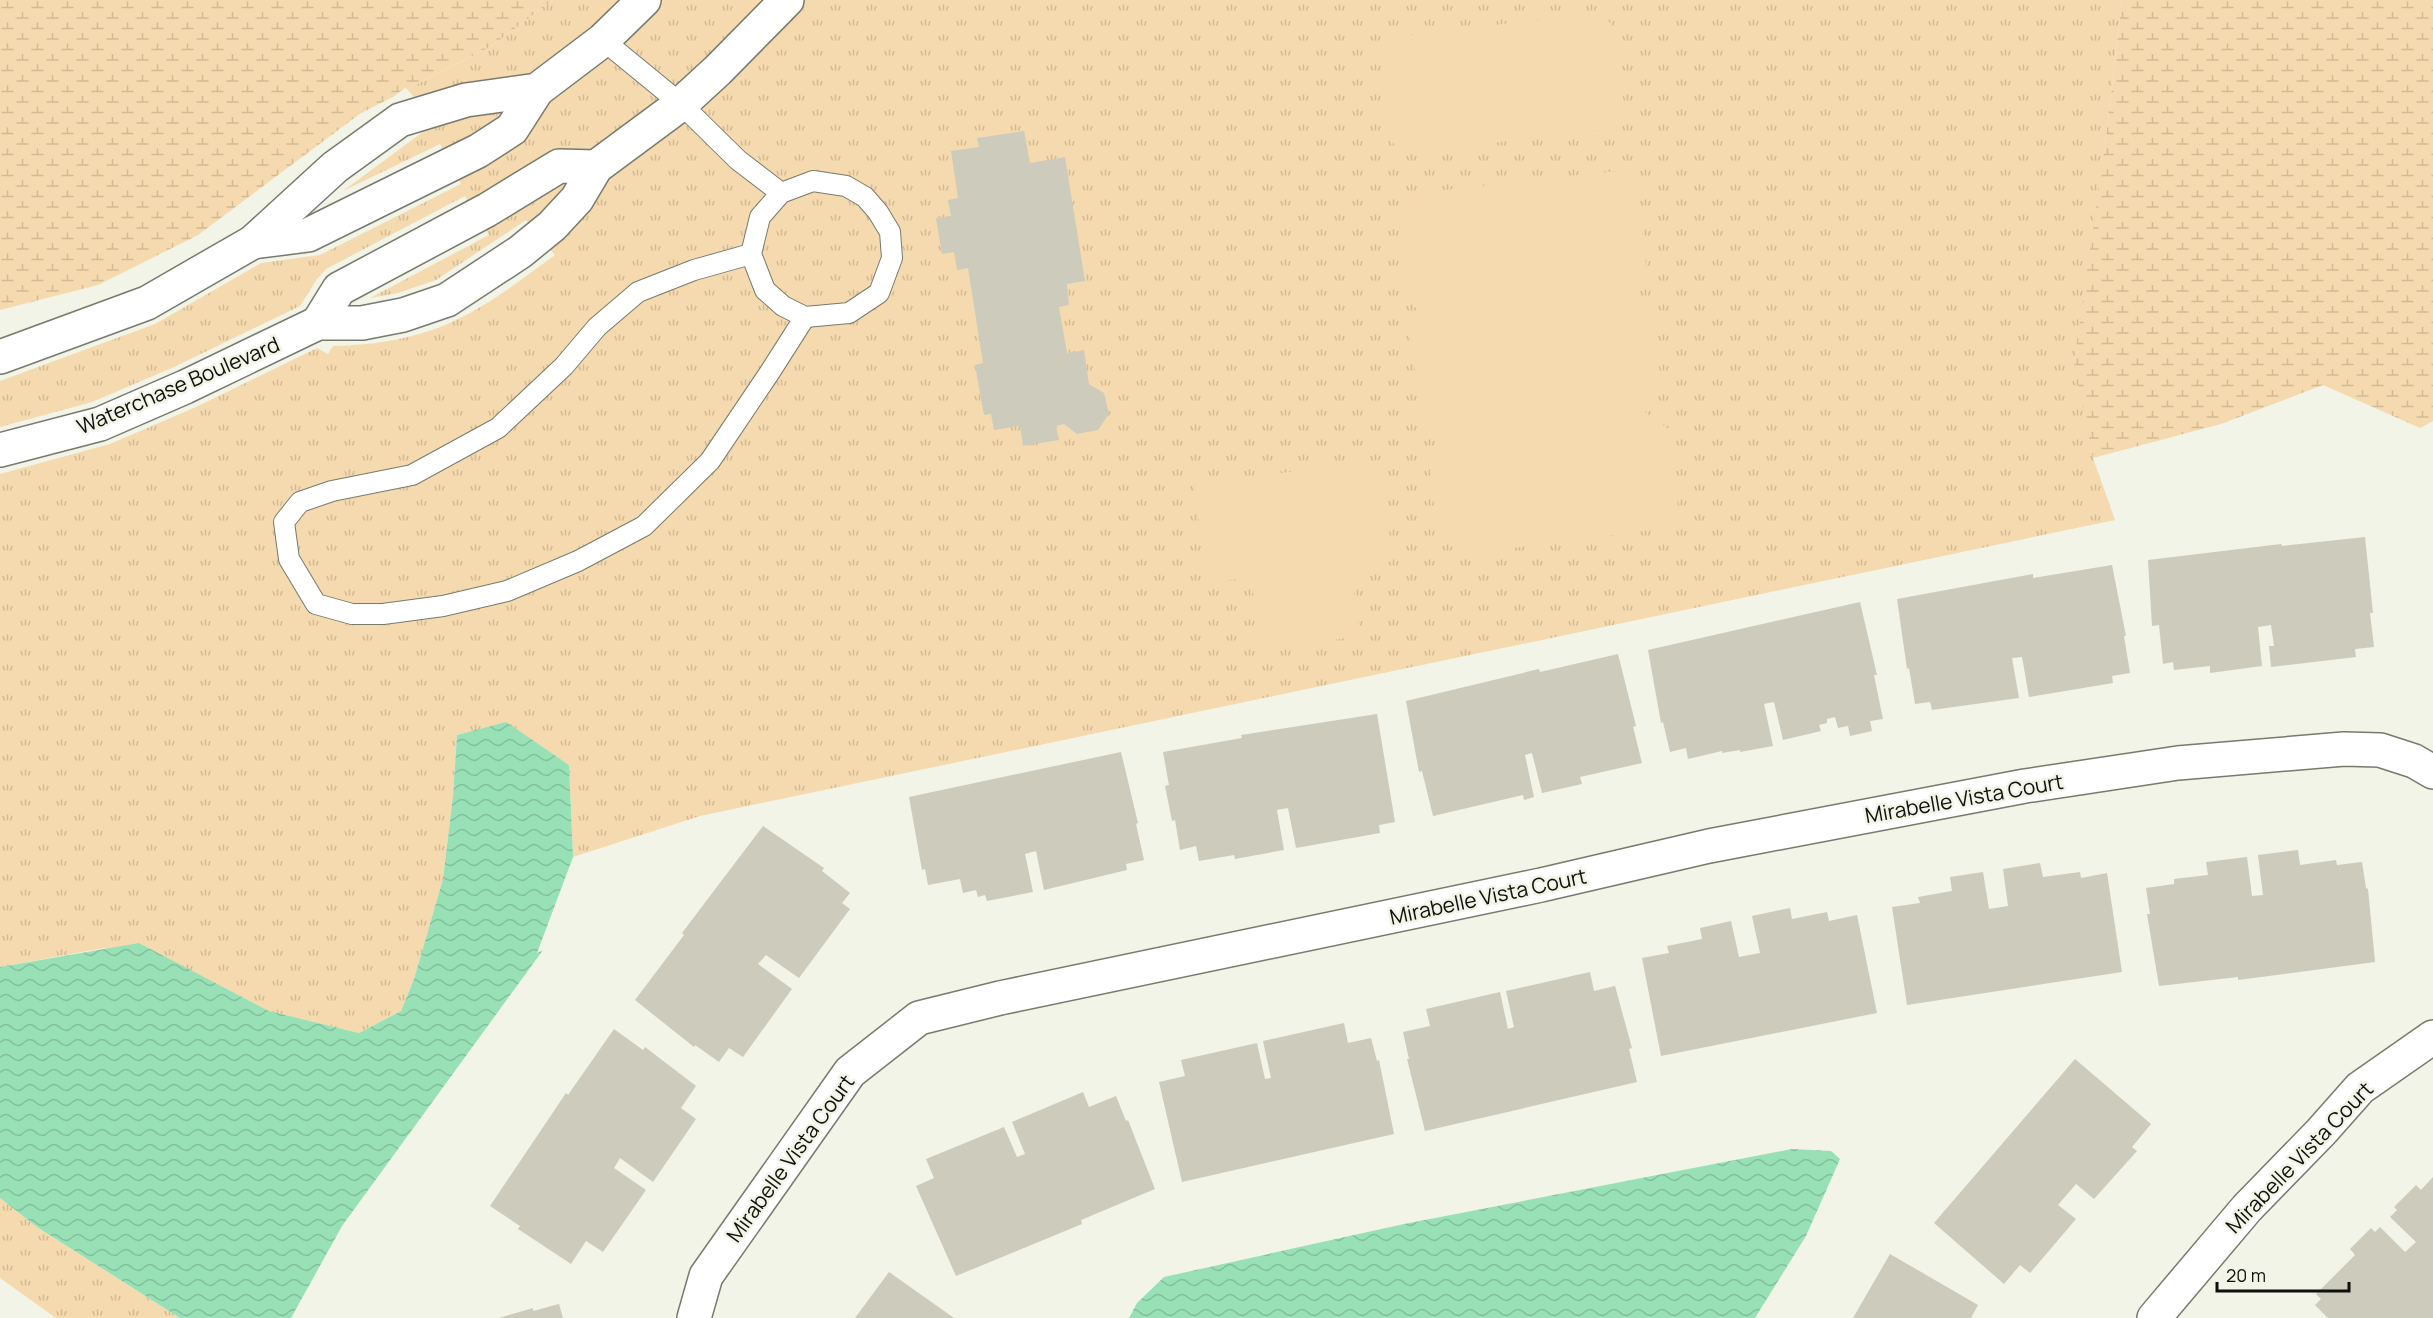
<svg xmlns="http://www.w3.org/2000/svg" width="2433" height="1318" font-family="Manrope,sans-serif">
<defs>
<pattern id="grass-tufts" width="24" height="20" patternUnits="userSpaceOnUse" patternTransform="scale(1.5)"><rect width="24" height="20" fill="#f6daaf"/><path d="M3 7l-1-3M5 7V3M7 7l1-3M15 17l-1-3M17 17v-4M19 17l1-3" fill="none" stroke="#d2ba95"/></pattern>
<pattern id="wetland-marsh" width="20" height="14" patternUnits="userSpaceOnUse" patternTransform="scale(1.5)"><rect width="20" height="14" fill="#f6daaf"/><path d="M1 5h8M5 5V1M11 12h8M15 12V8" fill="none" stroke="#d2ba95"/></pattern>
<pattern id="water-waves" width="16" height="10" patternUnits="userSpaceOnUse" patternTransform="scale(1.5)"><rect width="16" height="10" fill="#98e1b7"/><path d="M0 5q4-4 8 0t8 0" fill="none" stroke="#82c09c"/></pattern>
</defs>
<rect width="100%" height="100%" fill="#f1f4e6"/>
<g fill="url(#grass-tufts)">
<path d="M553,0h1569l-17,145 -12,313 22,62 -1415,296 -127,41 -4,-92 -63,-42 -49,12 -4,61 -10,83 -29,100 -13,32 -42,22 -90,-22 -64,-33 -101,-30 -104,19v-493l110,-30 86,-37 121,-59 11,6 5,-8c41,-1 83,-7 121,-25 36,-16 69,-43 101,-66l-29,-35 -90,60 -38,13 -28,5 119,-63 -24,-39 -139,73 -9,10 -17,27 -126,61 -82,35 -92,25v-46l155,-57 106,-61 59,-8 141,-71 -21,-40 -97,47 92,-68 -28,-34 83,-42z"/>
<polygon points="0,1198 37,1227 180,1318 56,1318 0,1278"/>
</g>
<g fill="url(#wetland-marsh)">
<polygon points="0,0 553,0 490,47 407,89 405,88 393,97 361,113 198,235 98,285 0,310"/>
<polygon points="2122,0 2433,0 2433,421 2420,428 2323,385 2221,424 2093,458 2074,362 2105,145"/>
</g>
<g fill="#f6daaf">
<polygon points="1594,13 1612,24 1624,103 1612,128 1406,154 1388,139 1380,55 1395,37"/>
<polygon points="1617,171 1637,185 1646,265 1628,290 1651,307 1662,388 1645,412 1670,430 1678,508 1659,529 1465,554 1438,539 1429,463 1447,434 1422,419 1410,336 1426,316 1409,302 1398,218 1418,193"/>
<polygon points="1380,460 1393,561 1351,568 1360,636 1261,650 1251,577 1207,583 1194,485"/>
</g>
<g fill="url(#water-waves)">
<polygon points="506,722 569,765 573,857 537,953 543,950 342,1226 291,1318 180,1318 37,1227 0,1198 0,967 139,943 269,1011 359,1033 401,1011 414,979 443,879 453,796 457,735"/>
<polygon points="1792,1149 1831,1151 1840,1159 1806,1236 1755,1318 1129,1318 1137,1303 1164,1277 1404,1224"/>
</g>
<g fill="#cdcbbc">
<polygon points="1024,131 1030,163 1065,157 1085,281 1067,284 1069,305 1059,307 1067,353 1084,350 1089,384 1104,393 1109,414 1098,430 1077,434 1064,424 1056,426 1059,440 1023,446 1020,426 994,430 991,414 984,415 975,365 983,363 968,268 957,270 954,252 942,254 936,218 951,216 948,200 958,198 951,151 979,147 977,138"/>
<polygon points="2365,537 2373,613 2370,613 2374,647 2355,649 2356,657 2271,667 2269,646 2274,646 2271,625 2258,627 2262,666 2210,673 2210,666 2174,670 2173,662 2163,664 2159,625 2152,626 2148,560 2281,544 2282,546"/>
<polygon points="2112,565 2126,636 2124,636 2130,673 2112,676 2113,683 2029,697 2022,657 2012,658 2019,698 1932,710 1930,702 1915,704 1909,668 1907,669 1897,599 2033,574 2033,578"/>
<polygon points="1860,602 1877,675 1874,675 1883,719 1870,721 1872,731 1850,736 1848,726 1838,728 1835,717 1827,719 1827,723 1819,725 1821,731 1783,740 1774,702 1764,704 1773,746 1740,752 1740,750 1722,753 1722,751 1688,759 1686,748 1670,752 1663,722 1661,723 1648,650"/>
<polygon points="1618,654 1636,726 1633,727 1642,763 1580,777 1582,784 1542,793 1532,753 1525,755 1534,797 1524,800 1523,795 1433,816 1422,771 1419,772 1406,701 1539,669 1540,672"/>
<polygon points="1377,714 1395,822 1379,825 1380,833 1296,848 1288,808 1277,810 1284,850 1235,859 1234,855 1199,861 1196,846 1180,850 1175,820 1172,821 1165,786 1169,785 1163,752 1242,738 1241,735"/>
<polygon points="1121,752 1138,823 1136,824 1144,860 1126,864 1127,870 1044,890 1036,851 1025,854 1033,892 987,901 985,895 978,897 976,890 963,893 960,879 928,885 925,869 922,870 909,797"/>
<polygon points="763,826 824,868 822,871 850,893 842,903 850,909 799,978 766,955 758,964 792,989 743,1057 729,1048 719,1062 695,1045 694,1047 635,1000 684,935 682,933"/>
<polygon points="2298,850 2300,865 2336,860 2337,865 2362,862 2366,888 2368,889 2375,962 2238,980 2238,977 2159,986 2147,914 2150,914 2146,888 2174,884 2174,879 2208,875 2206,862 2247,857 2252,896 2263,895 2258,855"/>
<polygon points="2040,863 2043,877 2080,872 2081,878 2107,873 2122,972 1907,1005 1892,907 1920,903 1918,897 1952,891 1950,877 1983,872 1989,909 2008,906 2003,869"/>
<polygon points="1790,908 1792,919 1827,912 1829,921 1857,915 1877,1013 1661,1056 1642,958 1669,953 1667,946 1702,939 1700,928 1731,921 1739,957 1760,953 1752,916"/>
<polygon points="1590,972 1594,991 1615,986 1632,1048 1629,1049 1637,1082 1425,1131 1407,1059 1409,1059 1403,1032 1430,1026 1426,1009 1500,992 1508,1029 1514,1027 1506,991"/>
<polygon points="1344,1023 1348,1043 1371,1038 1377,1061 1379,1060 1394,1134 1182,1182 1159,1082 1185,1076 1181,1060 1257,1043 1265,1079 1271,1078 1263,1041"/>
<polygon points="614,1029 643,1050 645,1047 696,1086 681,1108 696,1119 653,1182 620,1158 614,1168 646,1190 603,1252 586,1241 571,1264 518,1229 520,1226 490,1206 566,1093 568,1095"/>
<polygon points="2075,1059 2151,1124 2132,1147 2137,1151 2094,1199 2076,1184 2058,1205 2076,1219 2030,1273 2020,1265 2004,1284 1934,1223"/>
<polygon points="1083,1092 1089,1107 1116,1096 1126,1121 1128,1120 1155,1189 1081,1220 1082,1224 956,1276 916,1186 934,1178 926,1159 1004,1127 1017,1157 1025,1154 1012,1122"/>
<polygon points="2433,1177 2433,1318 2328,1318 2315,1305 2321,1299 2316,1294 2355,1255 2350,1249 2371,1228 2375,1232 2380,1227 2405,1252 2416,1242 2390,1217 2397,1210 2394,1207 2416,1185 2421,1190"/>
<polygon points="1890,1254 1978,1305 1971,1318 1853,1318"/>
<polygon points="889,1272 954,1318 855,1318"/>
<polygon points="559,1304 563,1318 499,1318 533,1308 533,1311"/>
</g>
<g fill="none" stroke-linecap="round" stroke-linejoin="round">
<g stroke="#777a6d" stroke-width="22">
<g id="lane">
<polyline points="603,40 681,104 738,160 781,193 813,181 846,186 865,197 878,212 890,232 892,258 879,293 849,313 805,317 783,306 765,290 751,254 760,217 781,193"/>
<polyline points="751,254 694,270 638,292 597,327 564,366 498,428 412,475 332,491 300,502 284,522 289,559 316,604 352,614 383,614 443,606 507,591 578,561 644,526 710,461 770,372 805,317"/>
</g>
</g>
<g stroke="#777a6d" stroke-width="36">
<g id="street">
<polyline points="253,242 308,235 478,151 512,129 537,90"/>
<polyline points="318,323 339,289 487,210 559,166 596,167"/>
<polyline points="0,357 147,303 253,242 335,167 400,120 466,100 537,90 603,40 644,0"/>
<polyline points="0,450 100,424 185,387 318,323 362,323 403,315 447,300 520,252 552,226 577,199 596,167 681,104 718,70 787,0"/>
<polyline points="694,1318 706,1276 850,1072 919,1018 1000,998 1541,885 1709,846 2025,786 2178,763 2344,749 2380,750 2414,761 2433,772"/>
<polyline points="2154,1318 2247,1208 2321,1132 2360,1088 2433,1037"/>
</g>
</g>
<use href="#lane" stroke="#fff" stroke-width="20"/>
<use href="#street" stroke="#fff" stroke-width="33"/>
</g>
<g text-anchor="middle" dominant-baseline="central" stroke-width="5" stroke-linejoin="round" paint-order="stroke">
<g font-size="21" fill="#0f100b" stroke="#f1f4e6">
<text transform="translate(178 385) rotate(-23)">Waterchase Boulevard</text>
<text transform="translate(1964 798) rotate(-10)">Mirabelle Vista Court</text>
<text transform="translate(1488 896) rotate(-12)">Mirabelle Vista Court</text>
<text transform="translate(2299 1157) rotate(-46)">Mirabelle Vista Court</text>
<text transform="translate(790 1158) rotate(-54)">Mirabelle Vista Court</text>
</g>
</g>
<path d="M2217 1282v9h132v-9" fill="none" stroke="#0f100b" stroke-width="3"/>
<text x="2226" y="1282" font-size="18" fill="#0f100b" stroke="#f1f4e6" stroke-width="4.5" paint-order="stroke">20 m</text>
</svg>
